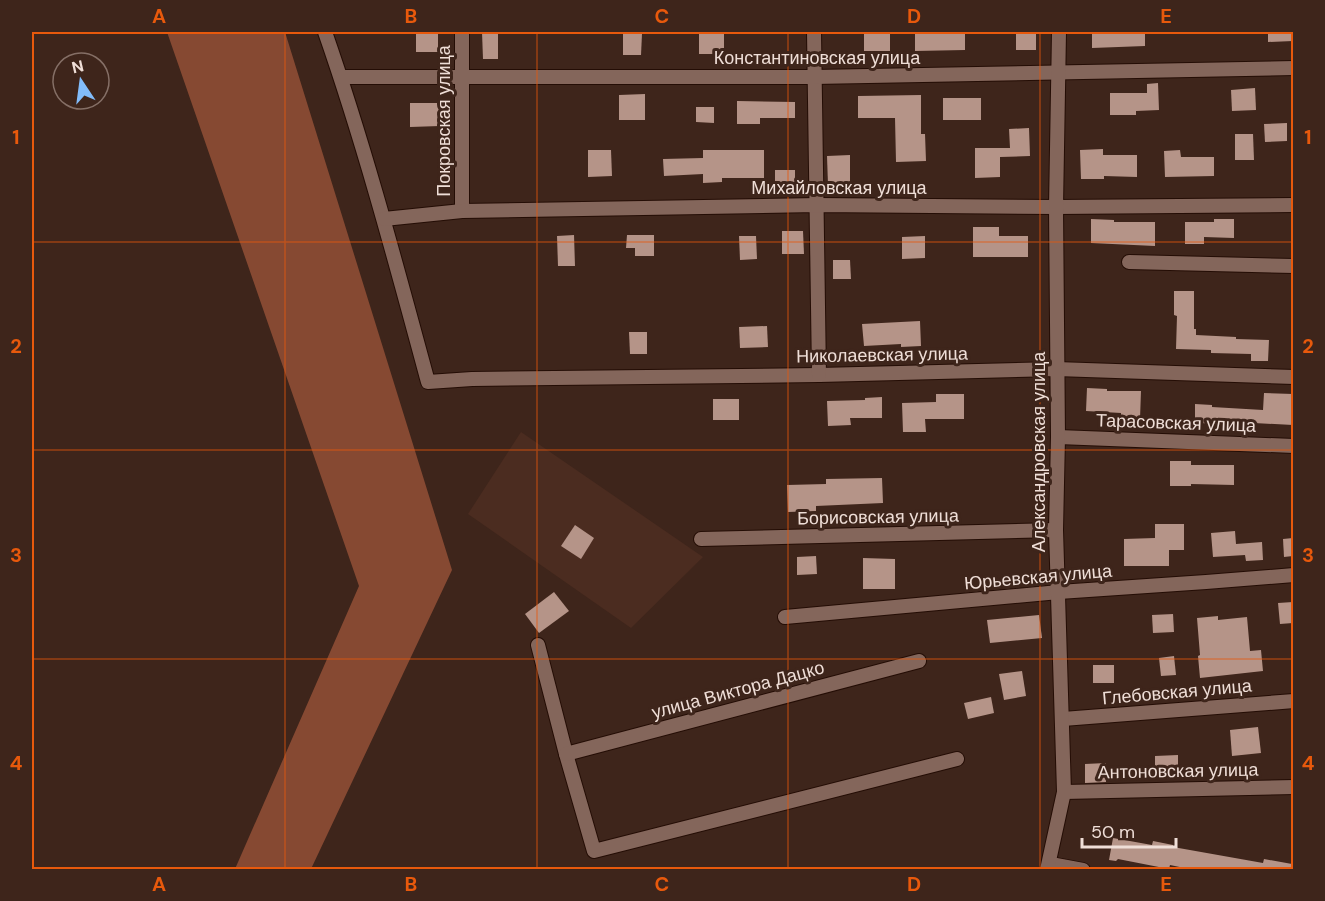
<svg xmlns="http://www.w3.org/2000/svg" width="1325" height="901" font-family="'DM Sans',sans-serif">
<rect width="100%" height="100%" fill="#3e251b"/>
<polygon fill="#4b2c20" points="521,432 703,557 631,628 468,514"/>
<polygon fill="#864932" points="167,32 285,32 452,570 311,869 235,869 359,586"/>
<g fill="#b59488">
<polygon points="482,32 498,32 498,59 483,59"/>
<rect x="699" y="32" width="25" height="22"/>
<rect x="864" y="32" width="26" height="19"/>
<rect x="1016" y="32" width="20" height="18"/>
<polygon points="1092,32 1145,32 1145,46 1092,48"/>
<polygon points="1268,32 1293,32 1293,41 1268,42"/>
<rect x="416" y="33" width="22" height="19"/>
<polygon points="623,34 642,34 641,55 623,55"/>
<polygon points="915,34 965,34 965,50 915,51"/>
<polygon points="1158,83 1159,110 1136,111 1136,115 1110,115 1110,93 1147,93 1147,84"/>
<polygon points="1255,88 1256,110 1232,111 1231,90"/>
<polygon points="645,94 645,120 619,120 619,95"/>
<polygon points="921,95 921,134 925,134 926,161 896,162 895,118 858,118 858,96"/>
<rect x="943" y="98" width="38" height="22"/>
<polygon points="737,101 795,102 795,118 760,118 760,124 737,124"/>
<polygon points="410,103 440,103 440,126 410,127"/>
<polygon points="696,107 714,107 714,123 696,122"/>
<polygon points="1287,123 1287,141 1265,142 1264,124"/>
<polygon points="1029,128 1030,156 1000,157 1000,177 975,178 975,148 1010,148 1009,129"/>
<polygon points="1235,134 1253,134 1254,160 1235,160"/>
<polygon points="1103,149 1103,155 1137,155 1137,177 1104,176 1104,179 1081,179 1080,150"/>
<polygon points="588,150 611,150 612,176 588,177"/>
<polygon points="703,150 764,150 764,178 722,178 722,182 703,183 703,174 664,176 663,159 703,158"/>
<polygon points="1180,150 1181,157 1214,157 1214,176 1165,177 1164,151"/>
<polygon points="850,155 850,184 828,185 827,156"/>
<rect x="775" y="170" width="20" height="16"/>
<polygon points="1091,219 1114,220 1114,222 1155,222 1155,246 1091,243"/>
<polygon points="1214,219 1234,219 1234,238 1204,237 1204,244 1185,244 1185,222 1214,222"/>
<polygon points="973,227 999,227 999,236 1028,236 1028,257 973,257"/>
<polygon points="782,231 803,231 804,254 782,254"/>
<polygon points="574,235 575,266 558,266 557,236"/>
<polygon points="627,235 654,235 654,256 635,256 635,248 626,248"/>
<polygon points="739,236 756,236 757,259 740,260"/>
<polygon points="925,236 925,258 902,259 902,237"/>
<polygon points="833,260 850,260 851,279 833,279"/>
<polygon points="1174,291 1194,291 1194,329 1196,329 1196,335 1236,337 1236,339 1269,340 1268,361 1251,361 1251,354 1211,353 1211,350 1176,349 1177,316 1174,315"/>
<polygon points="920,321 921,346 901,347 901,344 864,346 862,324"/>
<polygon points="767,326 768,347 740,348 739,327"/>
<polygon points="629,332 647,332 647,354 630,354"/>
<polygon points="1087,388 1107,389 1107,391 1141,391 1140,419 1121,418 1121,413 1086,411"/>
<polygon points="1264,393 1293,394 1293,425 1254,423 1253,430 1225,429 1225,424 1195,423 1195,404 1212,405 1212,407 1263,410"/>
<polygon points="936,394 964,394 964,419 925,419 926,432 903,432 902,403 936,402"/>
<polygon points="882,397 882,418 850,418 851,425 828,426 827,401 865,400 865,398"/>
<rect x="713" y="399" width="26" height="21"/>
<polygon points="1170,461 1191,461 1191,465 1234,465 1234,485 1191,484 1191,486 1170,486"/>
<polygon points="882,478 883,503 816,506 816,511 788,512 787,485 826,484 826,479"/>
<polygon points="1155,524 1184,524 1184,550 1169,550 1169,566 1124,566 1124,539 1155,538"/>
<polygon points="575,525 594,538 581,559 561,546"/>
<polygon points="1235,531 1236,544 1262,542 1263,560 1246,561 1245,555 1213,557 1211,533"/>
<polygon points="1293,538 1293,556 1284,557 1283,539"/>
<polygon points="816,556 817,574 797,575 797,557"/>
<polygon points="863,558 895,559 895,589 863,589"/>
<polygon points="554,592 569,611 539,633 525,614"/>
<polygon points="1293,602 1293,623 1280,624 1278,603"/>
<polygon points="1173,614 1174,632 1153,633 1152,615"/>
<polygon points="1039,615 1042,638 990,643 987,620"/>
<polygon points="1218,616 1218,620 1247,617 1250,651 1261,650 1263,671 1200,678 1198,656 1200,655 1197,618"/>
<polygon points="1174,656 1176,675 1161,676 1159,658"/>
<rect x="1093" y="665" width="21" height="18"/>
<polygon points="1022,671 1026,696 1004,700 999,674"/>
<polygon points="991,697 994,713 968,719 964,703"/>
<polygon points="1258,727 1261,753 1232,756 1230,730"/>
<polygon points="1178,755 1178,778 1155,779 1155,756"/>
<polygon points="1106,763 1106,782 1085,783 1085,764"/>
<polygon points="1113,838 1152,845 1153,841 1173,845 1173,847 1263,863 1264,859 1292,864 1292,870 1194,870 1170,865 1169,869 1118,859 1116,861 1109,860"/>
</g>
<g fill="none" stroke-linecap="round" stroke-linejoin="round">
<g stroke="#240d05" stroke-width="16">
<g id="minor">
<path d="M325,32c40,115 71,232 103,350l44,-3 347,-4 237,-6 238,8"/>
<polyline points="814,32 819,375"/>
<polyline points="341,77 814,77 1294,68"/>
<polyline points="462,211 462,32"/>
<polyline points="384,219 462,211 817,205 1056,207 1294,205"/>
<polyline points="1129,262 1294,266"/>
<polyline points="1058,437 1294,446"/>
<polyline points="701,539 1056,530"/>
<polyline points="785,617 1059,592 1206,582 1294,575"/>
<polyline points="538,645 566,754 594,851 957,759"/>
<polyline points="1063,719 1294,701"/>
<polyline points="566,754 919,661"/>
<polyline points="1064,792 1294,787"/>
<polyline points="1056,865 1083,870"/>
<polyline points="1047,870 1064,792 1056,530 1058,437 1056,207 1059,32"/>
</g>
</g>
<use href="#minor" stroke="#84665b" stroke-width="14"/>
</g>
<path fill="none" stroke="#e8590c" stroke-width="1.5" stroke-opacity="0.55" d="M285,32v838M537,32v838M788,32v838M1040,32v838M32,242h1262M32,450h1262M32,659h1262"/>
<g text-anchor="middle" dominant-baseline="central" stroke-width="6" stroke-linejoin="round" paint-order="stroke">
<g font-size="18" fill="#efded7" stroke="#3e251b">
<text x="817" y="58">Константиновская улица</text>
<text transform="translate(444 121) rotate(-90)">Покровская улица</text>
<text x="839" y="188">Михайловская улица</text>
<text transform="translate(882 355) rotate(-1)">Николаевская улица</text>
<text transform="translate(1176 423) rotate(2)">Тарасовская улица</text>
<text transform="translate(1039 452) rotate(-90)">Александровская улица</text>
<text transform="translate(878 517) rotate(-1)">Борисовская улица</text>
<text transform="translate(1038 577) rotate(-5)">Юрьевская улица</text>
<text transform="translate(738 690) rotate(-15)">улица Виктора Дацко</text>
<text transform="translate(1177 692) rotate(-5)">Глебовская улица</text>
<text transform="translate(1178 771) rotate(-1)">Антоновская улица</text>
</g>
</g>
<rect width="1325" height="901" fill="none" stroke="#3e251b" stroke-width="66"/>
<g transform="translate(81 81) rotate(347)"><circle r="28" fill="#3e251b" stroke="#856f66" stroke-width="1.5"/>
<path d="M0-4.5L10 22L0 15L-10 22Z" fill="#82bcfa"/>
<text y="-9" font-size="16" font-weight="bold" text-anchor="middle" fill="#efded7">N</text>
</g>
<path d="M1082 838v9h94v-9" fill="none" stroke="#efded7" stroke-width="3"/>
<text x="1091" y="838" font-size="18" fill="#efded7" stroke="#3e251b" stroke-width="4.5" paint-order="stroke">50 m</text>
<rect x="33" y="33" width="1259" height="835" fill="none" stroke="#e8590c" stroke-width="2"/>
<g font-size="20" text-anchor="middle" font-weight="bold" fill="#e8590c">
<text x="159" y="23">A</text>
<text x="411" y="23">B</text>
<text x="662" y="23">C</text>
<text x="914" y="23">D</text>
<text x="1166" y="23">E</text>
<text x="16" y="144">1</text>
<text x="1308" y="144">1</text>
<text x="16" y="353">2</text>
<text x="1308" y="353">2</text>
<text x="16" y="562">3</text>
<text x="1308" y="562">3</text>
<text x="16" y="770">4</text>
<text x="1308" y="770">4</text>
<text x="159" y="891">A</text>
<text x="411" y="891">B</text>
<text x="662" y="891">C</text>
<text x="914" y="891">D</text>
<text x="1166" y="891">E</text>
</g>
</svg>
